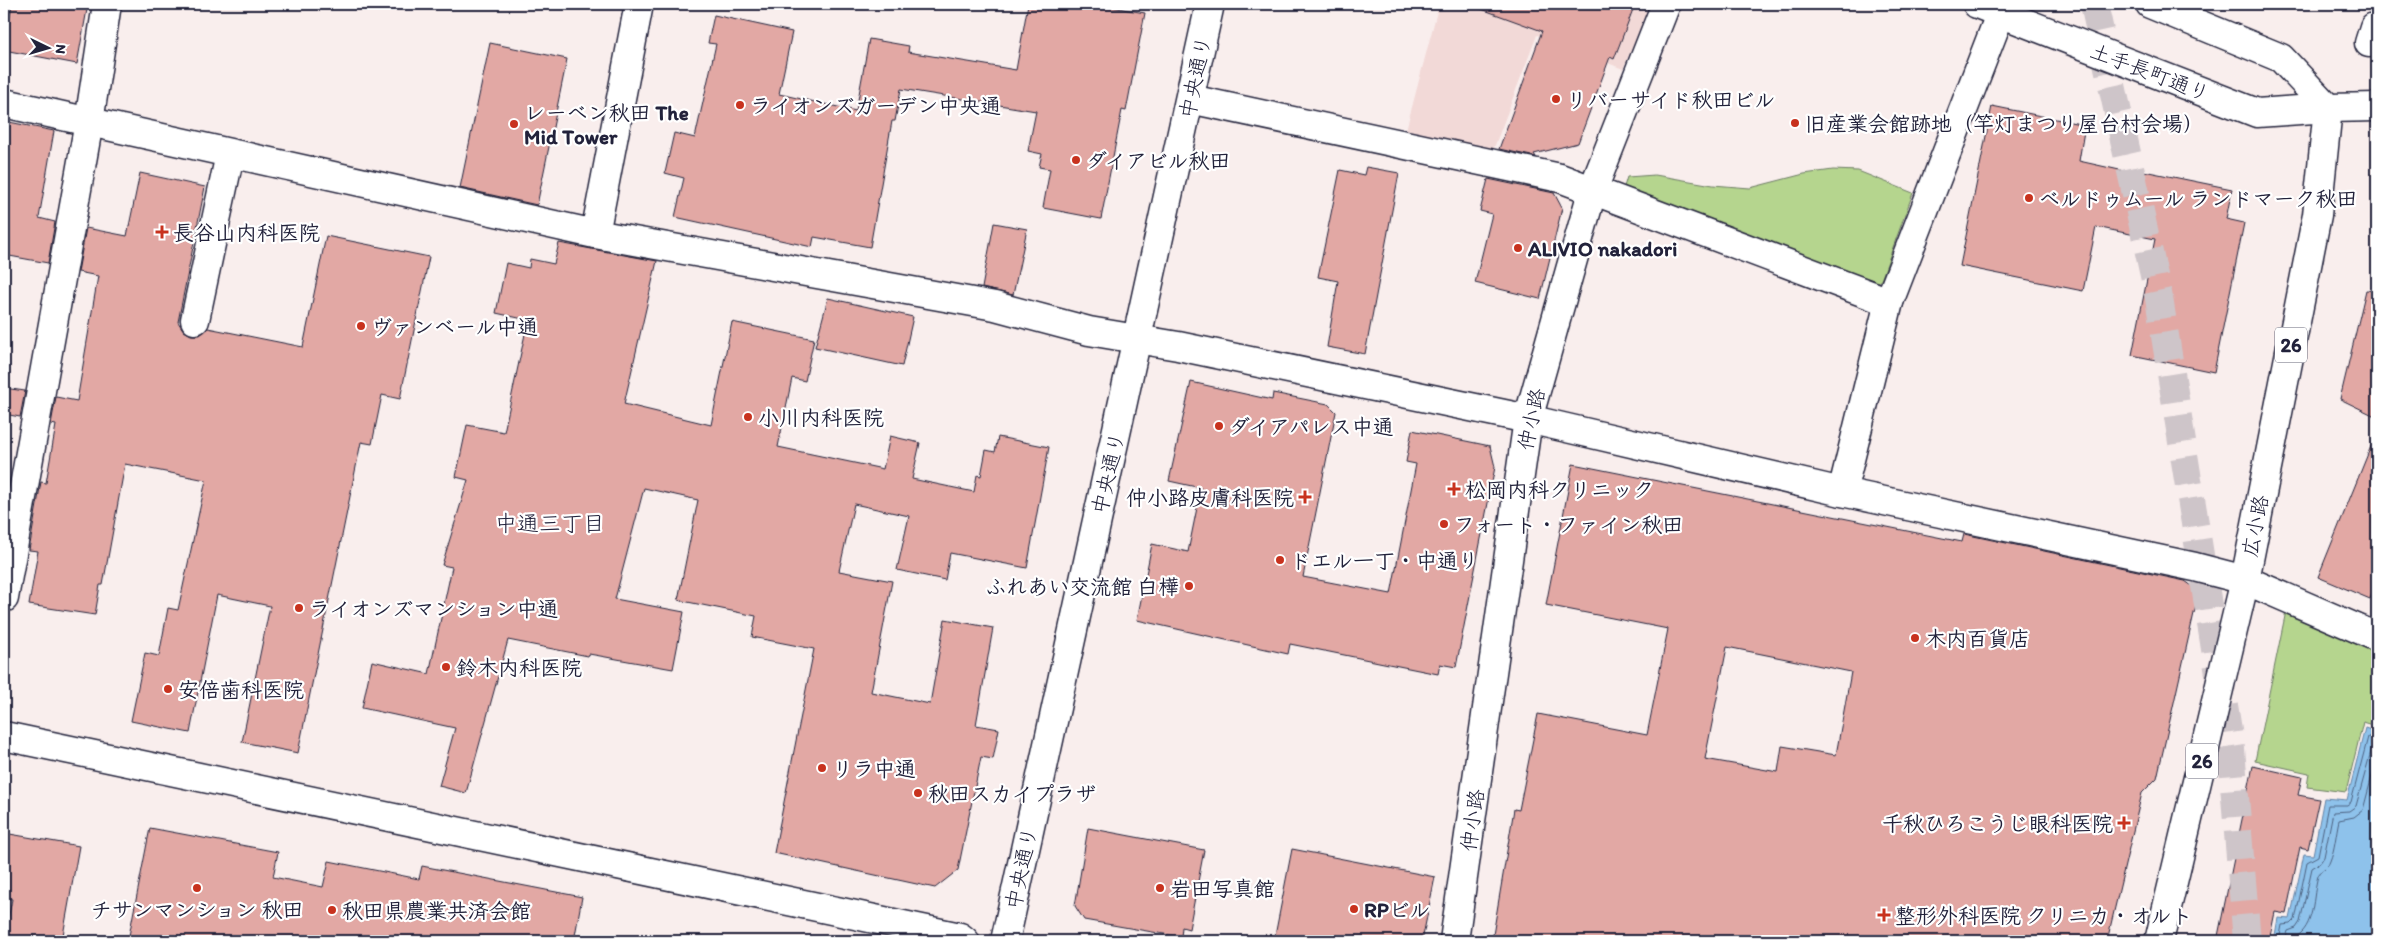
<svg xmlns="http://www.w3.org/2000/svg" width="2381" height="945" font-family="Itim,'Klee One',sans-serif">
<rect width="100%" height="100%" fill="#f9eeed"/>
<filter id="ink" filterUnits="userSpaceOnUse"><feTurbulence type="fractalNoise" baseFrequency=".02" numOctaves="2"/><feDisplacementMap in="SourceGraphic" scale="10" xChannelSelector="R" yChannelSelector="G"/><feConvolveMatrix kernelMatrix="1 2 1 2 8 2 1 2 1" color-interpolation-filters="sRGB"/></filter>
<g filter="url(#ink)">
<polygon fill="#f2d9d7" points="1439,4 1651,4 1623,69 1537,35 1492,153 1406,130"/>
<g fill="#b5d58e" stroke="#6c7c64">
<polygon points="1833,170 1858,171 1913,193 1881,280 1869,288 1621,197 1627,177 1655,175 1713,185 1750,188 1804,174"/>
<polygon points="2286,611 2377,650 2377,726 2363,722 2346,792 2307,787 2309,773 2255,761"/>
</g>
<polygon fill="#8ec2eb" stroke="#6382a5" points="2365,728 2377,732 2377,941 2274,941 2278,918 2290,919 2304,854 2313,855 2324,798 2347,800"/>
<g fill="none" stroke-linecap="round" stroke-linejoin="round">
<g stroke="#4d6281" stroke-width="1">
<polyline points="2279,941 2282,925 2291,924 2295,920 2307,862 2318,856 2328,805 2347,805 2351,802 2368,737 2377,736"/>
<polyline points="2285,941 2288,931 2296,928 2300,922 2312,868 2320,863 2324,857 2333,812 2349,811 2356,806 2373,744 2377,743"/>
<path d="M2293,941l1,-3c22,-11 18,-42 24,-62 2,-6 10,-8 12,-15 5,-12 6,-28 9,-41l15,-3 9,-7 14,-53"/>
</g>
</g>
<g fill="#e2a8a4" stroke="#22223b" fill-rule="evenodd">
<polygon points="12,4 88,4 77,64 4,50"/>
<polygon points="1028,4 1095,4 1145,13 1126,111 1122,110 1101,219 1043,208 1050,169 1039,167 1042,154 1028,151 1036,111 901,89 895,121 892,121 870,247 814,237 812,247 675,217 684,178 665,173 674,133 695,138 716,44 708,43 714,15 792,32 779,94 856,111 869,39 909,46 908,52 1016,70"/>
<polygon points="1477,4 1635,4 1614,59 1610,57 1578,143 1534,154 1536,157 1499,149 1542,31 1476,7"/>
<polygon points="490,43 567,59 537,205 460,188"/>
<polygon points="1992,106 2085,125 2079,161 2133,173 2134,169 2232,189 2226,219 2244,223 2214,372 2132,355 2155,239 2096,227 2083,291 1960,266"/>
<polygon points="4,121 54,131 39,218 55,222 48,263 4,255"/>
<polygon points="1366,167 1399,173 1365,354 1327,347 1338,281 1318,277 1340,170 1364,175"/>
<polygon points="140,173 205,187 178,322 184,331 191,335 200,335 208,328 303,347 326,236 429,257 400,399 382,395 372,444 361,442 298,753 242,742 270,606 217,595 190,733 131,721 145,653 159,656 168,608 178,610 206,480 125,464 103,585 100,585 95,615 29,605 38,551 29,550 41,482 46,483 56,425 51,424 56,397 77,401 98,276 78,272 86,228 127,236"/>
<polygon points="1488,179 1554,193 1562,208 1540,299 1475,283 1492,214 1480,211"/>
<polygon points="994,223 1027,229 1013,295 982,288"/>
<polygon points="559,243 657,261 624,404 711,425 732,322 814,339 805,381 792,378 778,447 883,469 890,436 920,443 912,479 974,492 977,475 981,476 986,450 995,452 998,437 1049,447 1027,568 950,553 945,580 897,570 909,516 854,504 839,571 892,581 871,692 930,704 945,619 993,628 976,725 999,729 993,759 981,757 958,870 935,888 774,853 814,649 752,637 756,616 678,600 698,500 644,488 615,599 684,612 673,669 589,654 588,656 508,640 466,793 439,786 455,728 362,708 372,661 429,674 452,567 442,565 468,480 456,477 467,425 504,432 528,320 496,313 506,263 529,268 530,259 554,264"/>
<polygon points="2366,290 2377,291 2377,417 2340,399"/>
<polygon points="828,298 913,317 902,366 815,347"/>
<polygon points="1191,382 1272,400 1273,393 1328,404 1336,412 1303,577 1391,594 1416,464 1406,462 1412,430 1490,446 1495,467 1456,667 1440,664 1438,674 1290,644 1288,654 1137,620 1152,544 1188,552 1201,488 1169,481"/>
<polygon points="4,388 25,391 20,417 4,414"/>
<polygon points="2376,434 2377,581 2370,599 2318,577"/>
<path d="M1573,464l389,78 2,-8 221,47 14,10 -42,187 -15,15 -35,148h-615l22,-132 5,1 19,-96 109,21 21,-106 -122,-24zM1727,647l124,25 -15,83 -54,-9 -4,26 -73,-13z"/>
<polygon points="2253,766 2302,777 2298,795 2319,799 2308,849 2300,847 2286,914 2275,912 2269,941 2217,941"/>
<polygon points="150,828 278,852 273,877 323,887 329,861 419,879 422,866 582,897 574,941 128,941"/>
<polygon points="1088,828 1204,850 1189,929 1182,927 1181,937 1084,920 1075,906"/>
<polygon points="4,833 79,846 62,941 4,941 12,899 4,898"/>
<polygon points="1292,849 1435,877 1422,941 1274,941"/>
</g>
<g fill="none" stroke-linecap="round" stroke-linejoin="round">
<polyline stroke="#cec5c9" stroke-width="28" stroke-dasharray="28 14" stroke-linecap="butt" points="2094,4 2159,298 2231,749 2247,941"/>
<g stroke="#22223b" stroke-width="31">
<g id="minor">
<polyline points="2369,43 2374,27"/>
<polyline points="1190,99 1560,178 1889,302"/>
<polyline points="4,103 595,234 995,306 1089,331 1178,346 1528,419 1842,492 2195,567 2245,580 2377,637"/>
<polyline points="595,234 639,4"/>
<polyline points="195,320 230,154"/>
<polyline points="1842,492 1889,302 2001,12"/>
<polyline points="4,598 89,122 107,4"/>
<polyline points="4,736 960,937 965,941"/>
<polyline points="1005,941 1210,4"/>
<polyline points="1454,941 1528,419 1592,192 1666,4"/>
</g>
</g>
<g stroke="#22223b" stroke-width="31">
<g id="major">
<polyline points="1977,4 2257,113 2328,108 2377,107"/>
<polyline points="2150,4 2281,58 2328,108"/>
<polyline points="2159,941 2245,580 2317,215 2328,108"/>
</g>
</g>
<use href="#minor" stroke="#fff" stroke-width="28"/>
<use href="#major" stroke="#fff" stroke-width="28"/>
</g>
</g>
<g fill="#c8321e" stroke="#fff" stroke-width="2">
<circle cx="1556" cy="99" r="5"/>
<circle cx="740" cy="105" r="5"/>
<circle cx="1795" cy="123" r="5"/>
<circle cx="514" cy="124" r="5"/>
<circle cx="1076" cy="160" r="5"/>
<circle cx="2029" cy="198" r="5"/>
<path d="M159.5 224.5h5v5h5v5h-5v5h-5v-5h-5v-5h5z"/>
<circle cx="1518" cy="248" r="5"/>
<circle cx="361" cy="326" r="5"/>
<circle cx="748" cy="417" r="5"/>
<circle cx="1219" cy="426" r="5"/>
<path d="M1451.5 481.5h5v5h5v5h-5v5h-5v-5h-5v-5h5z"/>
<path d="M1302.5 489.5h5v5h5v5h-5v5h-5v-5h-5v-5h5z"/>
<circle cx="1444" cy="524" r="5"/>
<circle cx="1280" cy="560" r="5"/>
<circle cx="1189" cy="586" r="5"/>
<circle cx="299" cy="608" r="5"/>
<circle cx="1915" cy="638" r="5"/>
<circle cx="446" cy="667" r="5"/>
<circle cx="168" cy="689" r="5"/>
<circle cx="822" cy="768" r="5"/>
<circle cx="918" cy="793" r="5"/>
<path d="M2121.5 815.5h5v5h5v5h-5v5h-5v-5h-5v-5h5z"/>
<circle cx="197" cy="888" r="5"/>
<circle cx="1160" cy="888" r="5"/>
<circle cx="1354" cy="909" r="5"/>
<circle cx="332" cy="910" r="5"/>
<path d="M1881.5 907.5h5v5h5v5h-5v5h-5v-5h-5v-5h5z"/>
</g>
<g text-anchor="middle" dominant-baseline="central" stroke-width="4.5" stroke-linejoin="round" paint-order="stroke">
<g fill="#fff" stroke="#646476" stroke-width="1">
<rect x="2275" y="327.5" width="32" height="35" rx="4"/>
<rect x="2186" y="743.5" width="32" height="35" rx="4"/>
</g>
<g font-size="20" font-weight="bold" fill="#22223b">
<text x="2291" y="345">26</text>
<text x="2202" y="761">26</text>
</g>
<g font-size="21" fill="#22223b" stroke="#fff">
<text transform="translate(2150 72) rotate(21)">土手長町通り</text>
<text transform="translate(1195 77) rotate(-78)">中央通り</text>
<text transform="translate(1531 419) rotate(-78)">仲小路</text>
<text transform="translate(1108 473) rotate(-77)">中央通り</text>
<text transform="translate(2255 526) rotate(-79)">広小路</text>
<text transform="translate(1472 820) rotate(-82)">仲小路</text>
<text transform="translate(1021 868) rotate(-78)">中央通り</text>
</g>
<g font-size="21" font-weight="bold" fill="#22223b" stroke="#fff" text-anchor="start">
<text x="1566" y="99">リバーサイド秋田ビル</text>
<text x="750" y="105">ライオンズガーデン中央通</text>
<text x="524" y="112">レーベン秋田 The<tspan x="524" dy="24">Mid Tower</tspan></text>
<text x="1805" y="123">旧産業会館跡地（竿灯まつり屋台村会場）</text>
<text x="1086" y="160">ダイアビル秋田</text>
<text x="2039" y="198">ベルドゥムール ランドマーク秋田</text>
<text x="173" y="232">長谷山内科医院</text>
<text x="1528" y="248">ALIVIO nakadori</text>
<text x="371" y="326">ヴァンベール中通</text>
<text x="758" y="417">小川内科医院</text>
<text x="1229" y="426">ダイアパレス中通</text>
<text x="1465" y="489">松岡内科クリニック</text>
<text x="1294" y="497" text-anchor="end">仲小路皮膚科医院</text>
<text x="1454" y="524">フォート・ファイン秋田</text>
<text x="1290" y="560">ドエル一丁・中通り</text>
<text x="1179" y="586" text-anchor="end">ふれあい交流館 白樺</text>
<text x="309" y="608">ライオンズマンション中通</text>
<text x="1925" y="638">木内百貨店</text>
<text x="456" y="667">鈴木内科医院</text>
<text x="178" y="689">安倍歯科医院</text>
<text x="832" y="768">リラ中通</text>
<text x="928" y="793">秋田スカイプラザ</text>
<text x="2113" y="823" text-anchor="end">千秋ひろこうじ眼科医院</text>
<text x="1170" y="888">岩田写真館</text>
<text x="197" y="909" text-anchor="middle">チサンマンション 秋田</text>
<text x="1364" y="909">RPビル</text>
<text x="342" y="910">秋田県農業共済会館</text>
<text x="1895" y="915">整形外科医院 クリニカ・オルト</text>
</g>
<g font-size="22" fill="#22223b" stroke="#fff">
<text x="550" y="523">中通三丁目</text>
</g>
</g>
<rect width="2381" height="945" fill="none" stroke="#fff" stroke-width="20"/>
<rect x="10" y="10" width="2361" height="925" fill="none" stroke="#22223b" stroke-width="2" filter="url(#ink)"/>
<g transform="translate(48 48) rotate(95)" stroke="#ffffff" stroke-width="4" paint-order="stroke">
<path d="M0-4L9 19L0 12L-9 19Z" fill="#22223b"/>
<text y="-8" font-size="14" font-weight="bold" text-anchor="middle" fill="#22223b">N</text>
</g>
</svg>
